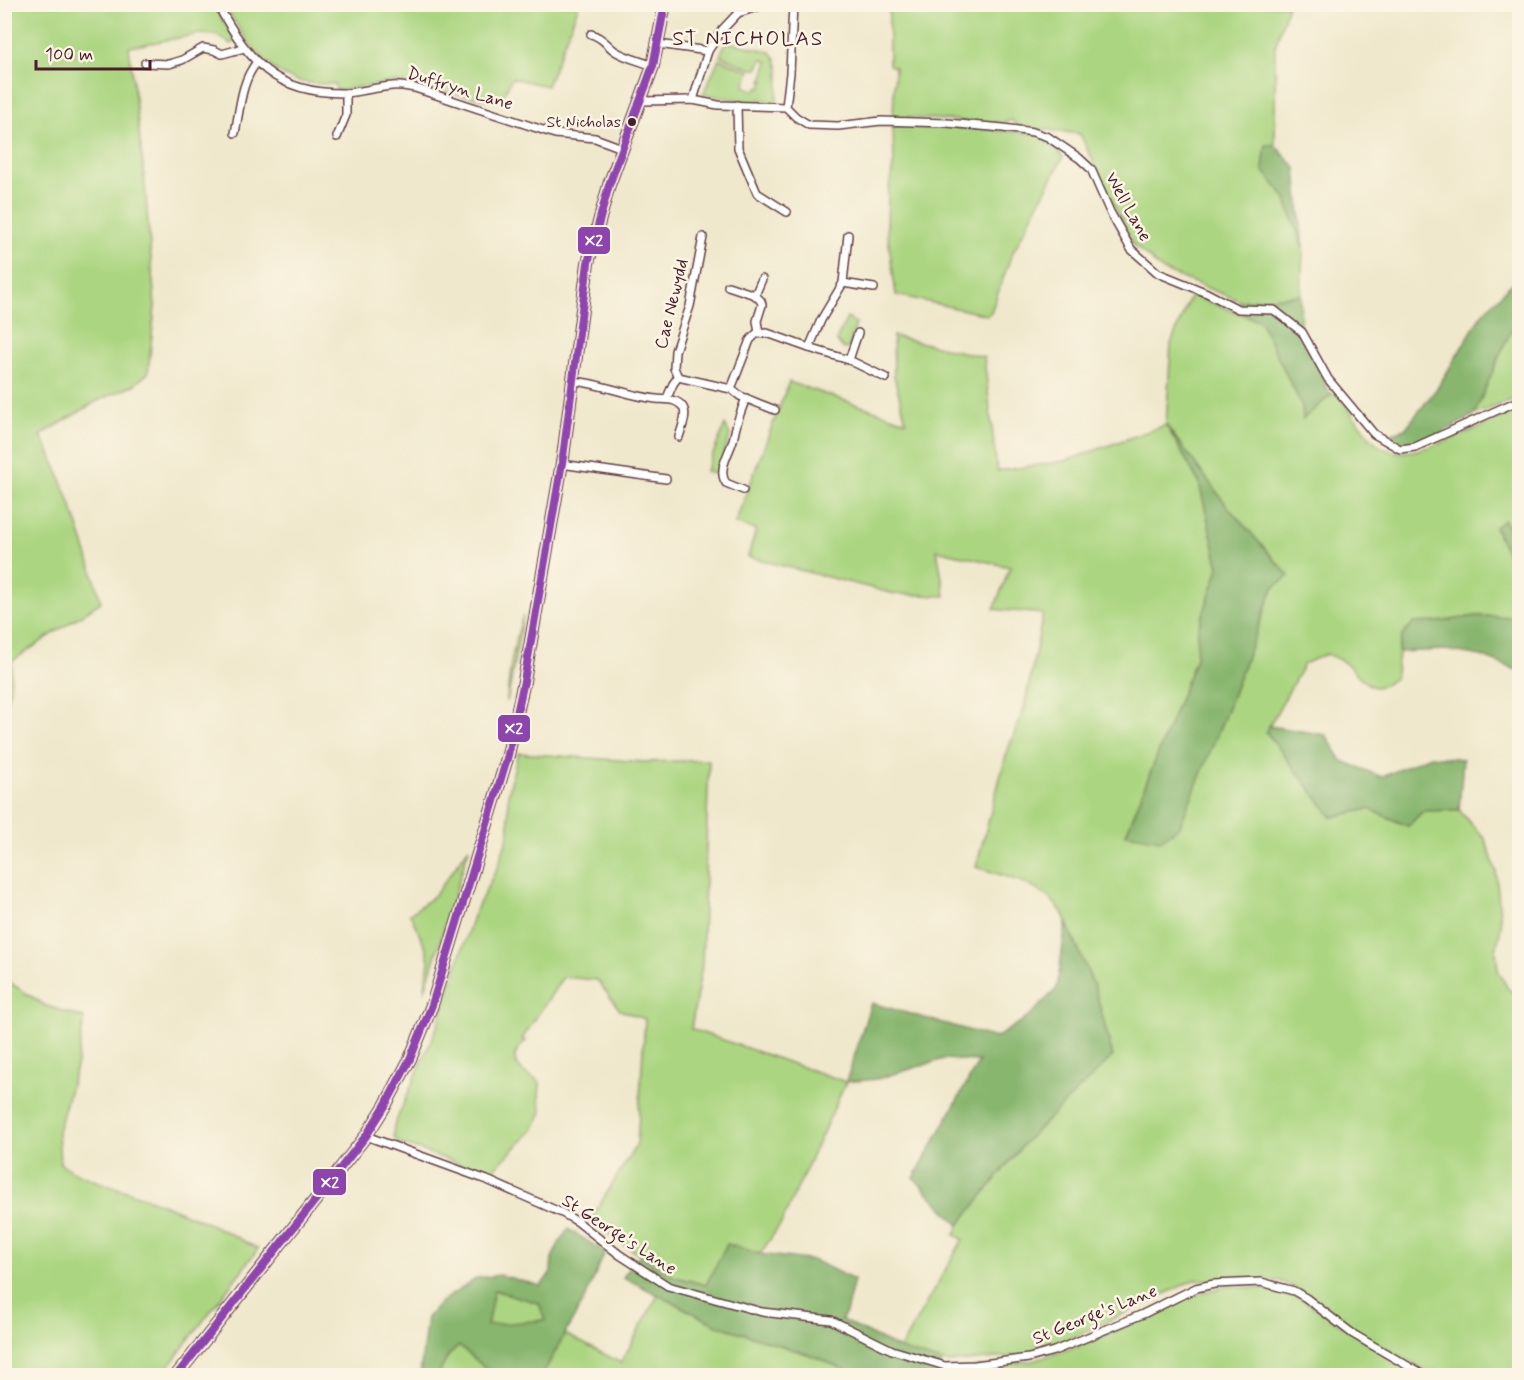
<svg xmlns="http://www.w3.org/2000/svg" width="1524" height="1380" font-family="Mynerve,sans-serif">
<rect width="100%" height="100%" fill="#fcf5e5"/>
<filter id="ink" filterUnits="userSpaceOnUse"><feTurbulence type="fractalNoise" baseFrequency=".0167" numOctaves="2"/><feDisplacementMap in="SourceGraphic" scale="12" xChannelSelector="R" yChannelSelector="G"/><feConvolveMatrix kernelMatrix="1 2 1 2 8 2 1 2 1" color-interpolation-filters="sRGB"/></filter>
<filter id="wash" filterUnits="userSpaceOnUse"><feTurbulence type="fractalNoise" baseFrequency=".008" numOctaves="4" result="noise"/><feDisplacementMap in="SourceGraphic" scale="24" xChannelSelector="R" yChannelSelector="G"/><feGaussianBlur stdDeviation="1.35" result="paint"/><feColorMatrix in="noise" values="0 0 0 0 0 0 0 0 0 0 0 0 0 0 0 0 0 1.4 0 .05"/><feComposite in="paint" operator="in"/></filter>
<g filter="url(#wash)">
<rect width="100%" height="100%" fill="#f0e8cc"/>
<g fill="#abd580" stroke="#7a7a56" stroke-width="1.5" fill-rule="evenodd">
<path d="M5,5h208l23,36 -5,3 -15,-9 -17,-1 -70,13 15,128 11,131 -7,67 -14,12 -37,16 -56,34c27,54 44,110 60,167l-89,59 -2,28 -5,18z"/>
<path d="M224,5h355l-32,81 -35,-8 -12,24 -108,-20 -50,8h-6l-1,-6c-12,0 -25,0 -37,-3 -34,-9 -57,-49 -74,-76z"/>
<polygon points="889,5 1288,5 1275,47 1275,145 1266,146 1263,170 1285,197 1303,248 1301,295 1240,301 1162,270 1133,244 1080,134 1017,126 1012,120 1003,123 893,117 895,67 889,65"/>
<path d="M726,41l45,11c13,14 7,33 5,52l-15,-5 -6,4 -52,-9 16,-35 31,12 -6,15 12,5 2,-4 3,1 3,-7 -2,-1 6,-18 -6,-3 -5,10h-5l-32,-13z"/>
<polygon points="893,126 950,127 1022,132 1040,136 1056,148 1063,157 1011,256 991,312 987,315 896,295 887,230 888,193 894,161"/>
<path d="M1191,295l69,26 42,85 1,12 29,-24 7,2c12,15 23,34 37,47 6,5 15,9 22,9 30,2 92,-30 121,-43v141l-15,-29 -9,7 24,52v37l-42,-1 -40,6 -24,1 -11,13 -7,42c-23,20 -31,2 -47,-13 -7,-5 -14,-8 -22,-11l-22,10 -38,68 66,85 37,-8 39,17 15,-15 36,-1 26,29 11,32 5,55 -5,25 2,19 10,19 11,7v379h-81l-2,-4 -14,-2 -59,-34 -56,-42 -27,-12 -86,-1 -126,60 -35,14 -85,9 -24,-5 -24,-9 63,-110 -8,-4 4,-10 66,-83 70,-154 -33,-76c-21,-28 -54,-35 -86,-45l31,-115 17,-43 19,-95 -49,-5 16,-42 -73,-17 8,46 -50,-2 -147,-37 8,-27 -21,-7 54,-141 117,39 -12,-45 -1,-40 91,21 13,114 68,-10 101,-36 5,-81zM1170,431l58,76 60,69 -15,12 -50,132 -97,114 70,-176 2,-29 21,-60 -20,-87z"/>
<polygon points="1519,317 1519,397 1474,415 1504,345"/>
<polygon points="847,318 856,323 849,348 844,349 837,342 838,336"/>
<polygon points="725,425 730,435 719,469 714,474 706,471"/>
<path d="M523,616l-16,86c2,-32 6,-56 16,-86z"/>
<path d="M518,753l127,9 64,-2 -7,205 -11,64 155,53 -64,140 -22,32 -33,-10 -21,41 -34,-9 -83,-54 48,-78 8,-125 -25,-9 -23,-30 -34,-3 -41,62 4,2c-24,18 -4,32 14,41l-1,16 3,14 -9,18 -44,44 -90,-31 -5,-6v-11l43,-99 36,-111 26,-52 10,-31 -1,-38z"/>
<polygon points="469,848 424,993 429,961 427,951 410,914 435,895"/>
<path d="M4,979l42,27 38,12 -7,45 -19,69 2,31c23,17 54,23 81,33 40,15 80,31 117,53l-96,126h-157z"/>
<polygon points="1227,1286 1264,1288 1302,1299 1418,1376 938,1376 939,1372 1032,1361 1085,1344 1181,1298"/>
<polygon points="493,1290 539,1303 545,1320 487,1326"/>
<polygon points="658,1295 717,1325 813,1356 857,1375 542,1376 565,1334 621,1363"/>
<polygon points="459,1346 487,1369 503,1375 438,1376 448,1356"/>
</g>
<g fill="#88b66e" stroke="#696a4c" stroke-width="1.5" fill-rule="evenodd">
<polygon points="1266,145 1275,145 1296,168 1303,248 1285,197 1263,170"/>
<path d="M1519,276v41l-15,28 -30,70c-17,9 -62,37 -79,29 -4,-2 -8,-6 -11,-9l21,-6 33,-42 44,-73z"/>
<path d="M1301,295l-1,30 -4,4c10,10 19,27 24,41 5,10 3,16 12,24l-29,25 -1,-13 -42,-85 -16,-6 -4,-14z"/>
<polygon points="1166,425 1228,507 1289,576 1273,588 1223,720 1180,826 1161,840 1126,834 1196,658 1198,629 1219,568 1199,482"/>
<polygon points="1504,520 1519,550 1519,580 1495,527"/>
<polygon points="1477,616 1519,617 1519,671 1481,656 1446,650 1398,652 1402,636 1413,623 1437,622"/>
<polygon points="1269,726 1326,735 1342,761 1382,777 1430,756 1463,759 1459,810 1423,811 1408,826 1369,809 1332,817 1266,732"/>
<polygon points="1066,923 1095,988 1113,1056 1025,1142 959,1225 914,1178 979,1061 944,1059 877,1079 846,1082 871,1003 996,1038 1030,1016 1057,988"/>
<path d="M568,1229l37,23 -19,44 -44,79h-39l-16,-6 -28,-23 -11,10 -10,19h-18l7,-58 14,-15 36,-24 23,-3 41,11 10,-14 1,-14 7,-15zM494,1290l45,13 6,17 -58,5z"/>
<polygon points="727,1244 760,1254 815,1261 854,1280 846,1313 841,1320 900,1349 942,1362 938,1376 857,1375 813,1356 717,1325 623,1277 640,1255 672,1276 706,1285"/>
</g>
</g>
<g filter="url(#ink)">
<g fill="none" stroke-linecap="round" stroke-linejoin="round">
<g stroke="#633d43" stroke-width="10">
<g id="street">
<path d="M217,4c33,58 57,90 129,89 15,-1 30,-6 46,-7 7,-1 16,1 23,2l140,46 40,4 27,10"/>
<path d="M591,34c13,4 14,10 24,17 11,7 26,10 38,15"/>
<polyline points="658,44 708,51"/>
<polyline points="145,63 169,64 182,60 203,48 214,50 222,54 244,48"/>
<polyline points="693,100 708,51 722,30 738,13 767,4"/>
<polyline points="641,101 693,100 718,105 786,107 796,117 809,125 838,126 881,121 947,123 1003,128 1033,132 1048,137 1079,158 1091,169 1110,212 1131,249 1158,273 1207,293 1238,309 1274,310 1302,332 1328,379 1374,434 1400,449 1415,447 1520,400"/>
<polyline points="737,105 738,148 757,193 787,212"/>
<polyline points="786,107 790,73 793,4"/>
<path d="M235,133c5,-24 6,-52 22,-71"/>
<polyline points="337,137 346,115 346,93"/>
<polyline points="843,283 874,288"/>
<polyline points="728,286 755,295 761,301 762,305 757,321 759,333"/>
<polyline points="755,295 762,279"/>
<polyline points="809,348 849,360 886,378"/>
<polyline points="849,360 858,333"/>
<polyline points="678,377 731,389 740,396 775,410"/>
<path d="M574,381c29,3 54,15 82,18 8,1 20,-1 26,7 7,7 -1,23 -3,31"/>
<polyline points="731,389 750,340 756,334 767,333 809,348 821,320 843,283 848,235"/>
<polyline points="667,398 673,384 678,377 674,368 675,351 690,306 703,237"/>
<polyline points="561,464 666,479"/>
<path d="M743,490l-17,-7c-10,-14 6,-33 8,-47 3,-16 6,-22 12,-38"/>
<polyline points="366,1136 487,1180 562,1213 578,1222 620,1255 668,1286 762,1312 831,1320 892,1350 945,1366 975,1365 1029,1358 1054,1351 1143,1314 1196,1288 1214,1284 1261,1282 1294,1291 1306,1298 1353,1334 1425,1376"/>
</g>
</g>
<g stroke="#633d43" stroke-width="14">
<polyline id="primary" points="176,1376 366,1136 385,1106 410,1059 432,1005 508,755 524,681 563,457 588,263 609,185 653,66 665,4"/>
</g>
<use href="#street" stroke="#fff" stroke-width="7"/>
<use href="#primary" stroke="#eec469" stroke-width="10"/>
<g stroke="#fcf5e5" stroke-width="12">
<polyline id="bus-1" points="176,1376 366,1136 385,1106 410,1059 432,1005 508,755 524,681 563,457 588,263 609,185 653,66 665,4"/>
</g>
<use href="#bus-1" stroke="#8e44ad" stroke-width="8"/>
</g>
</g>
<circle fill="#4a1f2b" stroke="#fcf5e5" stroke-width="2" cx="632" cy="122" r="5"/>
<g text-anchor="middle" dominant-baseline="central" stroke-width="5" stroke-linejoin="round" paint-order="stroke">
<g font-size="16" fill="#4a1f2b" stroke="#fcf5e5" text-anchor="end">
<text x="621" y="122">St Nicholas</text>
</g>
<g font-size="18" fill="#4a1f2b" stroke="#fcf5e5">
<text transform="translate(460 89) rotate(17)">Duffryn Lane</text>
<text transform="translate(1128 207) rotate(61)">Well Lane</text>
<text transform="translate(672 304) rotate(-76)">Cae Newydd</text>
<text transform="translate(619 1235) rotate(33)">St George's Lane</text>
<text transform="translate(1095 1315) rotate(-22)">St George's Lane</text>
</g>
<g font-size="21" letter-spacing="1.5" fill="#4a1f2b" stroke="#fcf5e5">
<text x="748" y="39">ST NICHOLAS</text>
</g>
</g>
<g stroke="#fcf5e5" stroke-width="2">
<rect x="577" y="226" width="34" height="29" rx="6" fill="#8e44ad"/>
<rect x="497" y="714" width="34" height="29" rx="6" fill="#8e44ad"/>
<rect x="312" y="1168" width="35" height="28" rx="6" fill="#8e44ad"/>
</g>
<g font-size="16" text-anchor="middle" font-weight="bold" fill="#fff">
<text x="594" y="246">X2</text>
<text x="514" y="734">X2</text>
<text x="330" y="1188">X2</text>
</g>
<rect width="1524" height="1380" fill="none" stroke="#fcf5e5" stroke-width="24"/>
<path d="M36 60v9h114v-9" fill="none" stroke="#4a1f2b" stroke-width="3"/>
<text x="45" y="60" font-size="18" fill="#4a1f2b" stroke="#fcf5e5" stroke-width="4.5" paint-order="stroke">100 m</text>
</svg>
